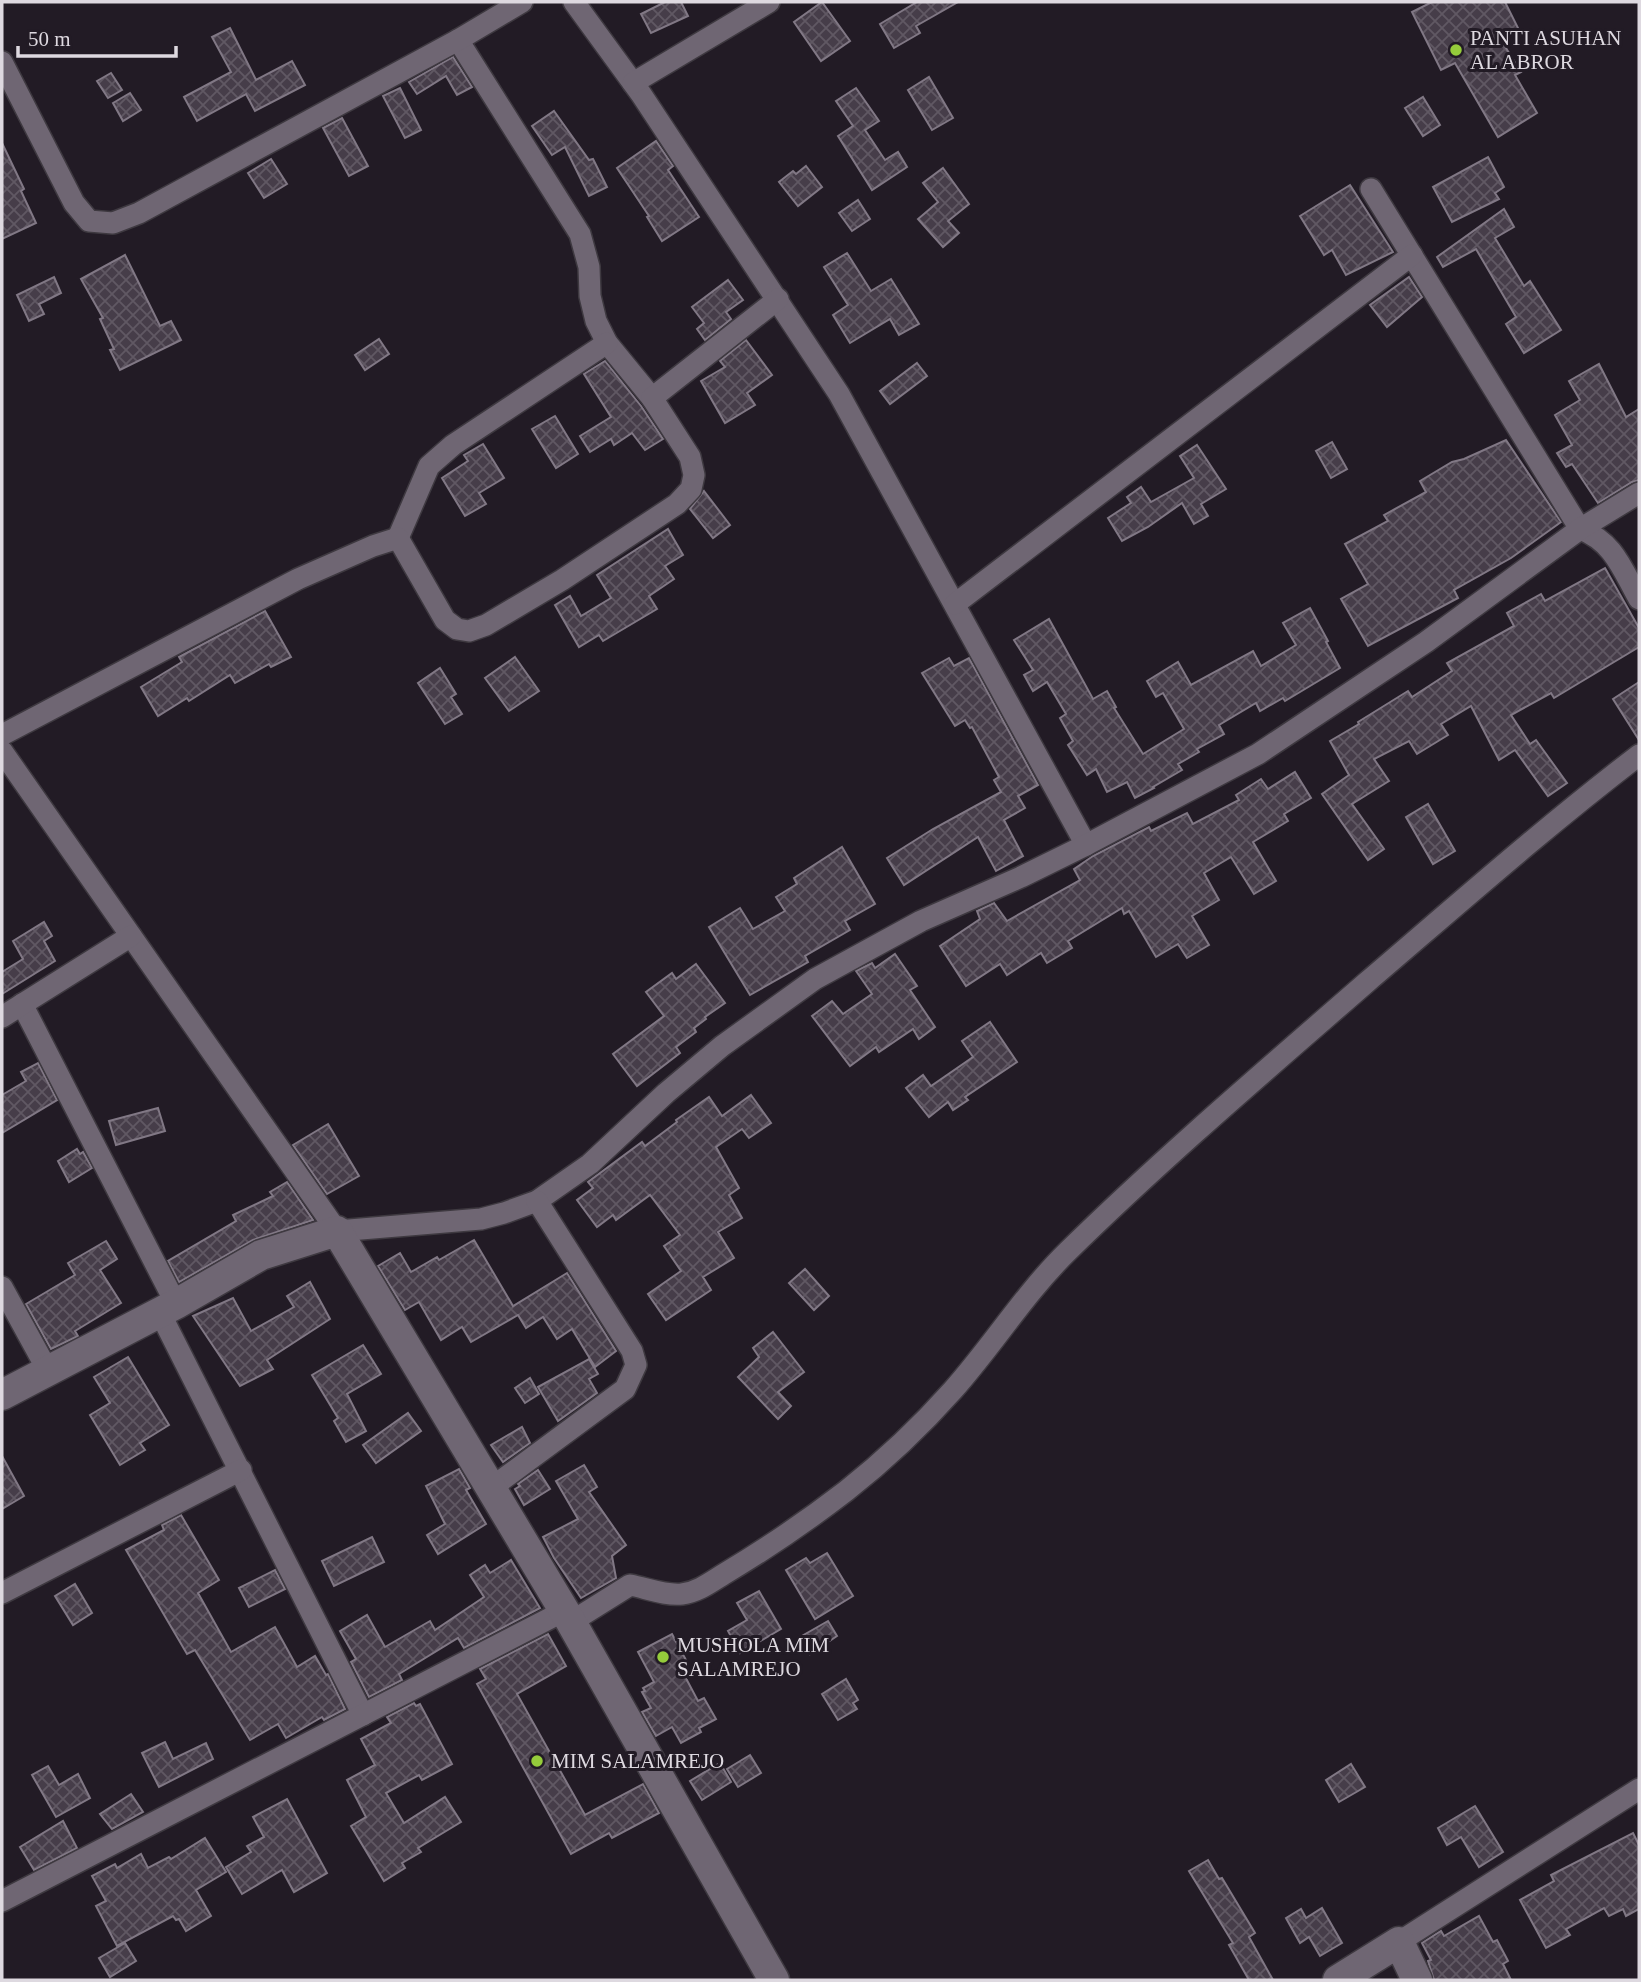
<svg xmlns="http://www.w3.org/2000/svg" width="1641" height="1982" font-family="'Times New Roman',serif">
<defs>
<pattern id="building-cross-hatch" width="8" height="8" patternUnits="userSpaceOnUse" patternTransform="scale(1.75)"><rect width="8" height="8" fill="#463d49"/><path d="M0 0l8 8M0 8l8-8" fill="none" stroke="#605863"/></pattern>
</defs>
<rect width="100%" height="100%" fill="#221b25"/>
<g fill="url(#building-cross-hatch)" stroke="#817885" stroke-width="2">
<polygon points="665,2 681,2 688,16 651,33 641,14"/>
<polygon points="822,2 850,41 821,61 794,22"/>
<polygon points="917,2 958,2 916,26 920,33 894,48 880,24"/>
<polygon points="1432,2 1505,2 1519,30 1501,40 1521,72 1515,75 1537,113 1498,137 1455,63 1441,70 1412,12"/>
<polygon points="230,28 256,80 292,61 305,85 255,111 246,94 197,121 184,97 231,72 212,37"/>
<polygon points="453,57 472,87 457,95 446,76 417,94 409,82"/>
<polygon points="111,73 122,90 108,98 97,81"/>
<polygon points="929,77 953,118 932,130 908,90"/>
<polygon points="400,88 421,130 405,138 383,96"/>
<polygon points="856,88 879,121 865,130 885,160 898,152 907,167 872,190 838,136 853,126 836,101"/>
<polygon points="130,93 141,110 123,121 113,103"/>
<polygon points="1423,97 1440,125 1423,136 1405,108"/>
<polygon points="554,111 589,160 593,159 607,187 589,196 565,147 552,155 532,126"/>
<polygon points="342,118 368,166 349,176 323,128"/>
<polygon points="656,141 673,166 668,170 699,217 662,241 647,217 649,216 617,168"/>
<polygon points="2,143 24,189 21,191 36,223 2,239"/>
<polygon points="1488,157 1504,187 1495,193 1499,199 1452,222 1433,187"/>
<polygon points="271,159 287,184 264,198 248,173"/>
<polygon points="806,166 822,187 798,206 779,182 793,171 796,174"/>
<polygon points="943,168 969,204 948,221 959,233 943,247 918,219 938,202 923,183"/>
<polygon points="1350,185 1393,252 1346,275 1332,250 1324,255 1300,216"/>
<polygon points="858,200 870,219 852,231 839,213"/>
<polygon points="1504,209 1514,227 1495,238 1524,286 1530,281 1561,330 1524,353 1506,324 1516,317 1476,249 1443,267 1437,257"/>
<polygon points="847,253 871,291 891,279 919,324 899,335 890,319 850,343 833,315 848,305 824,267"/>
<polygon points="125,255 160,326 171,321 181,340 120,370 110,350 114,349 100,319 103,318 81,279"/>
<polygon points="54,277 61,293 39,304 44,314 29,321 17,295"/>
<polygon points="1409,277 1422,297 1387,327 1370,305"/>
<polygon points="728,280 743,300 726,312 731,319 705,340 697,329 704,323 692,307"/>
<polygon points="379,339 389,354 365,370 355,355"/>
<polygon points="746,340 772,375 747,393 755,405 725,423 701,381 725,367 720,361"/>
<polygon points="605,361 641,406 663,439 645,450 632,433 614,445 611,439 590,452 580,436 611,417 584,374"/>
<polygon points="917,363 927,376 890,404 880,391"/>
<polygon points="1599,364 1626,417 1639,409 1639,480 1632,482 1598,503 1572,464 1566,467 1557,453 1572,445 1555,415 1580,400 1569,381"/>
<polygon points="555,416 578,454 556,468 532,429"/>
<polygon points="1506,440 1561,522 1511,558 1454,590 1458,598 1368,646 1341,599 1368,584 1345,544 1388,521 1384,515 1426,492 1420,481 1452,462 1464,459"/>
<polygon points="1332,442 1347,469 1331,478 1316,451"/>
<polygon points="483,444 504,478 479,493 486,504 465,516 442,478 468,461 464,455"/>
<polygon points="1197,445 1226,489 1201,504 1208,516 1194,524 1182,503 1148,527 1122,541 1108,518 1131,503 1127,497 1141,487 1151,502 1194,478 1180,456"/>
<polygon points="704,491 730,525 713,538 690,509"/>
<polygon points="668,529 683,555 665,566 674,579 649,596 657,609 603,641 599,635 579,647 555,605 570,596 581,616 611,598 597,575"/>
<polygon points="1605,568 1639,628 1639,647 1554,698 1551,693 1511,715 1530,744 1536,740 1567,783 1548,796 1515,750 1499,760 1471,706 1441,724 1448,735 1417,754 1409,741 1374,759 1389,781 1352,804 1384,849 1368,860 1322,794 1349,775 1330,741 1359,724 1358,722 1408,691 1412,697 1452,671 1447,663 1514,626 1507,613 1541,594 1545,601"/>
<polygon points="1310,608 1328,641 1326,642 1340,668 1285,701 1283,698 1260,711 1256,703 1219,725 1224,734 1197,749 1199,752 1178,764 1182,770 1153,787 1154,788 1135,798 1127,782 1107,792 1096,769 1087,775 1068,745 1073,741 1060,718 1066,714 1047,682 1033,691 1024,675 1033,670 1014,640 1049,619 1093,699 1107,691 1116,707 1114,708 1143,754 1184,729 1163,693 1156,697 1147,681 1178,662 1191,685 1253,651 1261,666 1296,645 1283,623"/>
<polygon points="265,611 291,657 271,667 269,664 235,683 230,675 189,701 187,698 158,716 141,687 182,662 179,657"/>
<polygon points="515,657 539,691 509,711 485,678"/>
<polygon points="949,658 954,666 969,658 1038,785 1018,796 1025,808 1004,820 1023,856 996,871 978,837 904,885 887,858 933,829 1001,792 994,780 999,777 972,727 970,728 965,720 955,726 922,673"/>
<polygon points="440,668 456,694 451,697 462,714 445,724 418,683"/>
<polygon points="1639,682 1639,740 1613,699"/>
<polygon points="1295,772 1311,798 1284,814 1288,821 1253,842 1276,881 1254,894 1231,857 1204,873 1219,900 1192,916 1209,945 1187,958 1178,944 1156,957 1129,911 1124,914 1122,908 1068,941 1072,948 1047,963 1041,953 1007,975 1000,964 966,986 940,946 980,919 977,911 994,903 1007,921 1080,880 1074,869 1093,856 1149,827 1151,831 1187,813 1193,824 1239,800 1236,795 1261,779 1268,789"/>
<polygon points="1428,804 1455,851 1433,864 1406,817"/>
<polygon points="842,847 875,904 845,921 850,930 805,956 808,962 750,995 709,927 740,908 753,929 785,911 776,897 797,884 794,878"/>
<polygon points="44,922 52,936 44,941 55,961 2,994 2,972 23,959 13,941"/>
<polygon points="895,954 917,986 910,990 935,1027 919,1039 913,1029 879,1052 876,1047 850,1066 812,1016 832,1001 843,1014 872,994 856,971 872,963 875,968"/>
<polygon points="696,964 725,1003 705,1017 706,1019 694,1028 696,1032 676,1047 680,1053 637,1086 613,1054 664,1016 646,992 672,973 676,979"/>
<polygon points="990,1022 1017,1062 965,1097 968,1100 953,1110 948,1102 929,1117 906,1088 923,1075 931,1086 973,1057 962,1041"/>
<polygon points="38,1063 57,1100 2,1133 2,1095 26,1081 21,1072"/>
<polygon points="751,1095 771,1123 749,1138 742,1129 716,1147 739,1188 729,1195 742,1218 718,1232 734,1258 703,1277 711,1290 666,1320 648,1294 681,1271 664,1246 680,1235 650,1195 616,1220 613,1215 597,1227 577,1200 593,1188 588,1182 642,1142 645,1146 677,1122 676,1120 709,1097 722,1116"/>
<polygon points="158,1108 165,1131 116,1145 109,1121"/>
<polygon points="328,1124 359,1176 327,1194 293,1145"/>
<polygon points="77,1149 80,1154 83,1152 92,1168 69,1182 58,1161"/>
<polygon points="287,1182 313,1220 253,1240 179,1282 168,1261 236,1221 233,1215 273,1196 270,1192"/>
<polygon points="474,1240 513,1306 567,1273 616,1351 595,1367 572,1329 557,1339 543,1317 526,1328 518,1315 471,1342 462,1327 441,1340 419,1302 405,1310 378,1266 400,1253 411,1272 437,1257 439,1260"/>
<polygon points="106,1241 117,1259 100,1270 121,1303 75,1331 78,1336 51,1349 26,1304 75,1275 68,1263"/>
<polygon points="805,1269 829,1296 814,1310 789,1283"/>
<polygon points="310,1282 330,1319 267,1360 273,1369 240,1386 193,1316 233,1298 251,1331 294,1307 287,1296"/>
<polygon points="773,1332 804,1372 778,1392 791,1406 778,1419 738,1377 759,1357 753,1348"/>
<polygon points="363,1345 381,1374 347,1394 366,1431 346,1442 334,1421 338,1418 312,1375"/>
<polygon points="128,1357 169,1425 140,1443 145,1450 120,1465 90,1415 110,1403 94,1377"/>
<polygon points="589,1359 598,1374 589,1379 597,1393 558,1421 538,1387"/>
<polygon points="530,1378 539,1394 525,1403 515,1388"/>
<polygon points="408,1413 421,1431 376,1463 363,1445"/>
<polygon points="522,1427 530,1443 503,1462 491,1445"/>
<polygon points="2,1456 24,1496 2,1509"/>
<polygon points="584,1465 597,1487 589,1492 626,1545 612,1556 616,1578 581,1598 554,1558 543,1537 578,1519 556,1481"/>
<polygon points="459,1469 470,1488 466,1490 486,1524 438,1554 427,1535 445,1524 426,1486"/>
<polygon points="538,1470 550,1489 524,1505 515,1489 520,1486 518,1484"/>
<polygon points="181,1515 219,1580 198,1593 231,1652 275,1627 297,1667 315,1656 326,1675 328,1674 345,1709 324,1720 322,1717 286,1738 278,1724 250,1740 195,1650 187,1654 126,1550 164,1530 162,1525"/>
<polygon points="372,1537 384,1562 334,1586 322,1561"/>
<polygon points="827,1553 853,1596 815,1619 786,1570 806,1558 810,1563"/>
<polygon points="511,1560 540,1608 464,1648 458,1638 399,1674 402,1680 369,1697 351,1662 356,1659 340,1631 367,1615 385,1647 430,1621 435,1630 484,1597 470,1575 485,1565 490,1573"/>
<polygon points="275,1570 285,1589 249,1607 239,1588"/>
<polygon points="75,1584 92,1613 73,1625 55,1596"/>
<polygon points="759,1591 781,1629 740,1653 728,1631 747,1620 737,1603"/>
<polygon points="828,1621 837,1636 810,1654 800,1637"/>
<polygon points="548,1634 566,1666 517,1694 585,1815 643,1784 659,1813 612,1838 609,1833 571,1854 477,1684 486,1679 480,1669"/>
<polygon points="672,1634 687,1662 680,1667 698,1701 704,1698 716,1719 699,1728 701,1732 681,1743 672,1727 656,1736 642,1712 651,1708 642,1692 645,1691 643,1688 654,1682 638,1652"/>
<polygon points="846,1679 858,1700 853,1703 857,1709 838,1720 822,1694"/>
<polygon points="414,1703 416,1706 420,1704 452,1764 422,1780 419,1775 386,1793 404,1823 445,1797 461,1822 418,1848 421,1852 402,1863 405,1868 384,1881 351,1826 366,1817 347,1780 375,1765 361,1739 391,1723 387,1717"/>
<polygon points="165,1742 173,1759 206,1743 213,1759 159,1787 142,1753"/>
<polygon points="750,1755 761,1773 738,1787 727,1769"/>
<polygon points="720,1763 731,1782 702,1800 690,1781"/>
<polygon points="1351,1764 1365,1787 1339,1802 1326,1780"/>
<polygon points="48,1766 59,1785 78,1774 90,1798 56,1817 32,1775"/>
<polygon points="131,1794 143,1812 112,1829 100,1814"/>
<polygon points="287,1799 327,1873 294,1892 282,1870 242,1894 226,1867 251,1852 247,1846 264,1837 253,1817"/>
<polygon points="1475,1806 1503,1852 1479,1867 1461,1837 1447,1845 1438,1828"/>
<polygon points="63,1821 77,1848 34,1870 20,1847"/>
<polygon points="1633,1833 1639,1845 1639,1909 1626,1916 1623,1909 1609,1916 1604,1908 1566,1929 1570,1935 1546,1948 1520,1900 1554,1881 1551,1875"/>
<polygon points="205,1838 226,1872 196,1890 211,1916 186,1931 179,1919 176,1920 173,1916 117,1946 96,1906 106,1901 92,1876 115,1864 117,1868 141,1854 148,1868 169,1857 171,1859"/>
<polygon points="1208,1860 1219,1879 1222,1878 1255,1933 1249,1937 1273,1980 1249,1980 1229,1945 1233,1943 1189,1871"/>
<polygon points="1322,1908 1342,1943 1320,1956 1309,1937 1300,1943 1286,1918 1301,1909 1306,1918"/>
<polygon points="1479,1916 1493,1942 1497,1940 1508,1961 1503,1964 1511,1980 1434,1980 1428,1961 1431,1960 1422,1943 1441,1931 1444,1936"/>
<polygon points="125,1943 136,1961 110,1977 99,1958"/>
</g>
<g fill="none" stroke-linecap="round" stroke-linejoin="round">
<g stroke="#3e3940" stroke-width="24">
<g id="street">
<polyline points="574,2 641,94 839,394 1086,845"/>
<polyline points="458,40 580,234 589,267 590,296 596,321 607,343 652,398"/>
<polyline points="2,62 74,203 89,221 113,223 139,213 458,40 522,2"/>
<polyline points="633,83 769,2"/>
<path d="M1371,189l209,340c34,13 42,40 59,70"/>
<polyline points="398,538 429,466 453,445 607,343"/>
<polyline points="955,604 1412,255"/>
<polyline points="2,735 298,579 373,546 398,538 445,620 457,629 469,631 486,625 562,580 677,504 691,489 694,475 690,457 652,398 778,299"/>
<polyline points="2,751 337,1231 481,1219 504,1213 537,1201 590,1164 666,1093 722,1046 815,979 921,921 1021,877 1086,845 1258,754 1426,642 1580,529 1639,493"/>
<polyline points="22,1004 176,1304"/>
<polyline points="2,1017 131,936"/>
<polyline points="2,1287 48,1371"/>
<polyline points="160,1313 363,1715"/>
<polyline points="491,1488 625,1389 636,1365 632,1351 537,1201"/>
<polyline points="2,1593 241,1470"/>
<path d="M571,1622l59,-37c16,3 36,11 52,9 16,-2 29,-12 42,-20 42,-25 83,-53 122,-83 38,-30 75,-65 107,-101 40,-45 72,-97 115,-139 96,-94 198,-181 299,-269 90,-77 178,-155 272,-227"/>
<polyline points="2,1901 564,1611"/>
<polyline points="1399,1942 1639,1789"/>
</g>
</g>
<g stroke="#3e3940" stroke-width="33">
<g id="secondary">
<polyline points="2,1395 176,1304 261,1255 337,1231 571,1622 774,1980"/>
<polyline points="1338,1980 1399,1942 1417,1980"/>
</g>
</g>
<use href="#street" stroke="#6f6673" stroke-width="21"/>
<use href="#secondary" stroke="#6f6673" stroke-width="30"/>
</g>
<g fill="#95cc3b" stroke="#221b25" stroke-width="2.5">
<circle cx="1456" cy="50" r="7"/>
<circle cx="663" cy="1657" r="7"/>
<circle cx="537" cy="1761" r="7"/>
</g>
<g text-anchor="middle" dominant-baseline="central" stroke-width="6" stroke-linejoin="round" paint-order="stroke">
<g font-size="21" fill="#ded9e0" stroke="#221b25" text-anchor="start">
<text x="1470" y="38">PANTI ASUHAN<tspan x="1470" dy="24">AL ABROR</tspan></text>
<text x="677" y="1645">MUSHOLA MIM<tspan x="677" dy="24">SALAMREJO</tspan></text>
<text x="551" y="1761">MIM SALAMREJO</text>
</g>
</g>
<rect width="1641" height="1982" fill="none" stroke="#ded9e0" stroke-width="7"/>
<path d="M18 46v10h158v-10" fill="none" stroke="#ded9e0" stroke-width="3.5"/>
<text x="28" y="46" font-size="21" fill="#ded9e0" stroke="#221b25" stroke-width="5" paint-order="stroke">50 m</text>
</svg>
